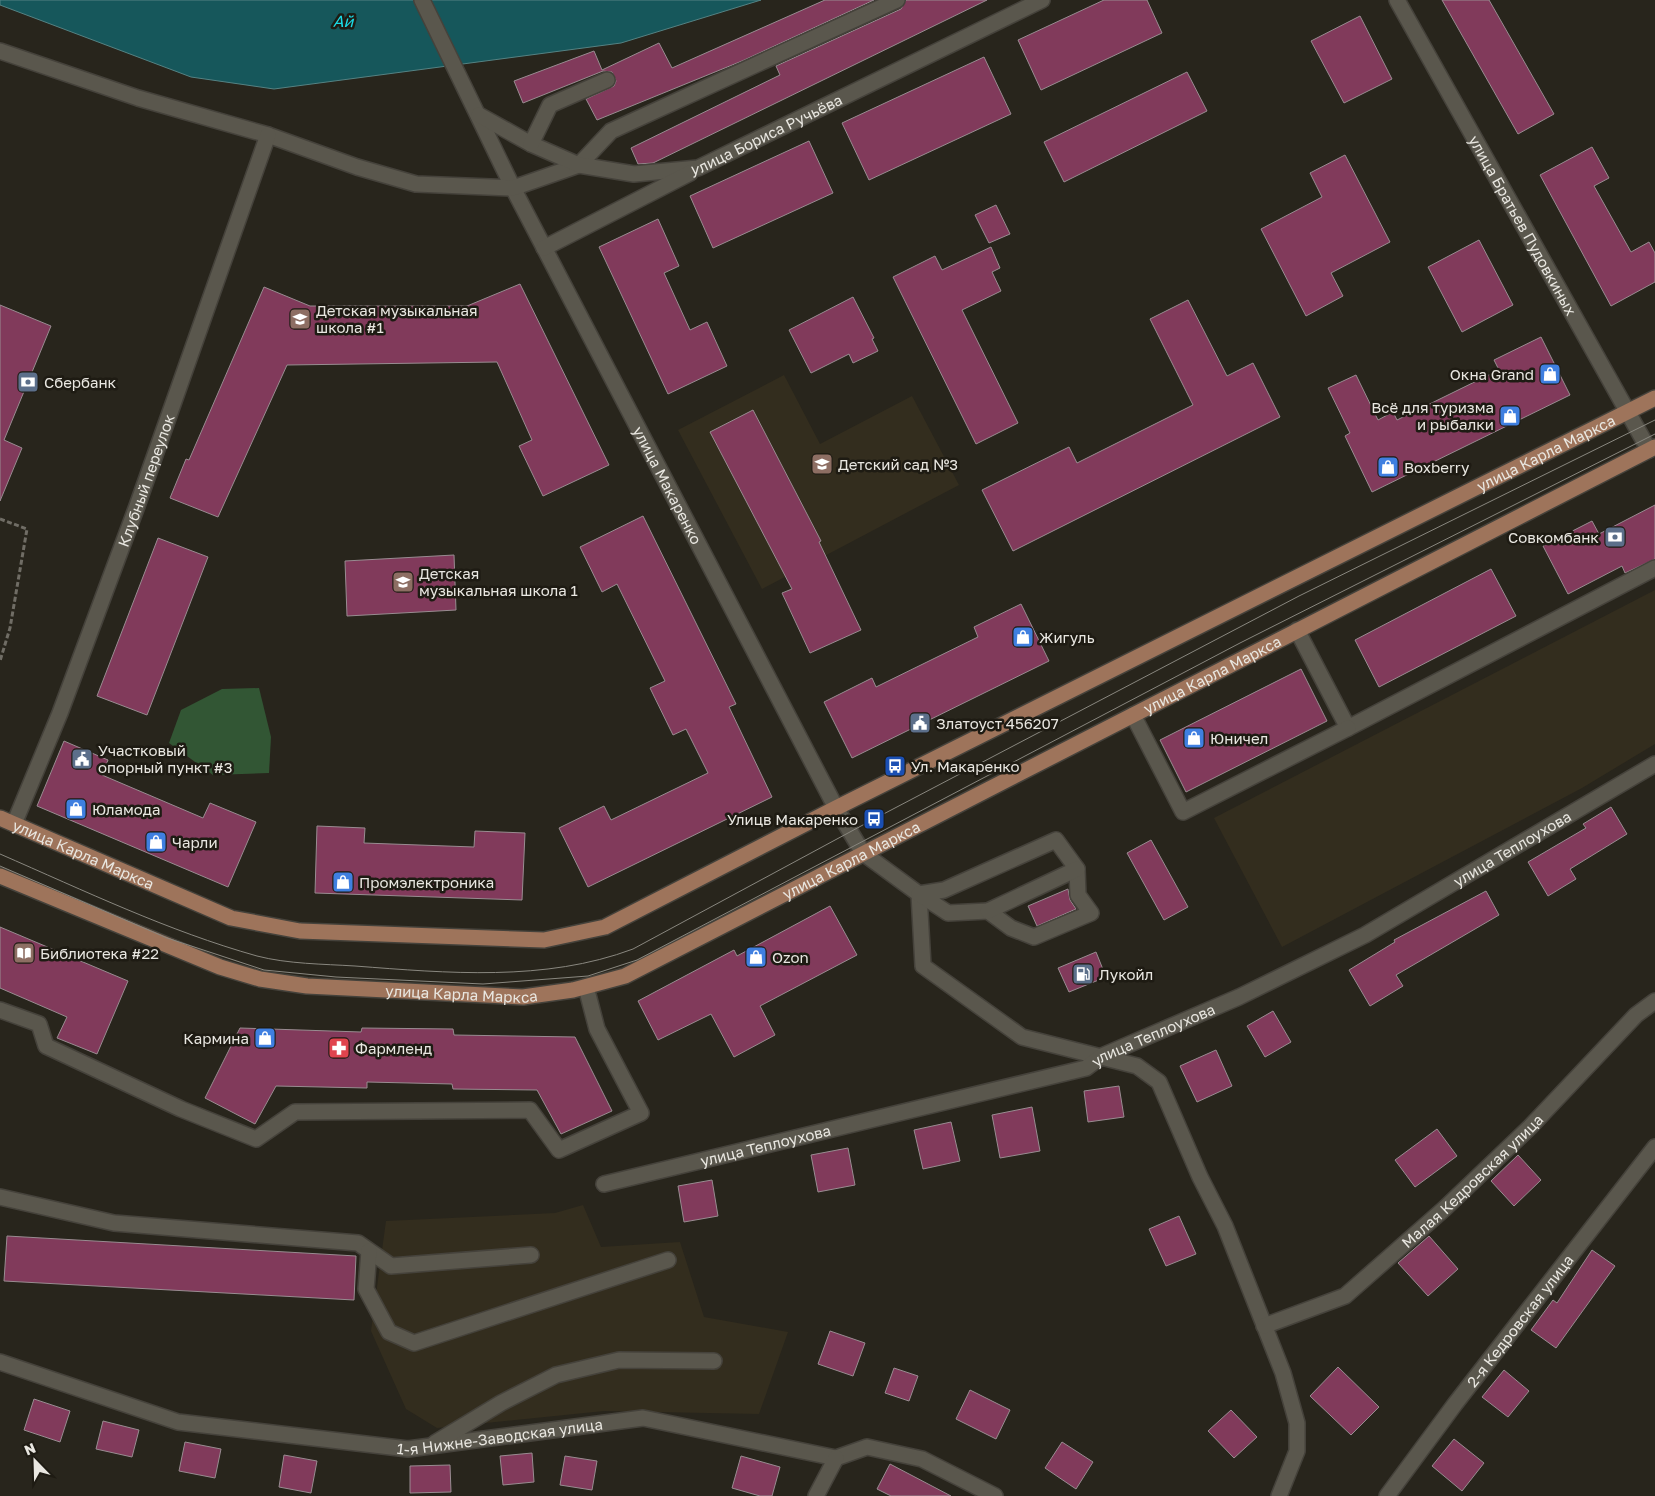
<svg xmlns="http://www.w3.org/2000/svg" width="1655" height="1496" font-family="'Golos Text',sans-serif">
<rect width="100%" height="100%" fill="#28251c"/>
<g fill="#332d1e">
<polygon points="784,375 820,444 912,396 959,485 762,589 678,430"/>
<polygon points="1655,590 1655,744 1582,788 1282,947 1214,818"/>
<polygon points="583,1205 601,1247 680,1242 704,1317 788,1332 759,1414 604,1411 437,1428 406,1409 371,1331 386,1221 555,1213"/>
</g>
<polygon fill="#325634" points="259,688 271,737 269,773 213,775 169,743 181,710 222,689"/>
<polygon fill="#16575b" stroke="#558283" points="0,0 761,0 621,43 274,89 191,77 0,5"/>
<g fill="#813a5b" stroke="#998c91">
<polygon points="825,0 874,0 742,61 597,120 586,99 614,86 616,81 612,72 603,71 523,103 514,81 594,51 602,70 659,43 672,68"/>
<polygon points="906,0 987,0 653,163 638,164 631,148 780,75 776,66 901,9"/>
<polygon points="1104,0 1147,0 1162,33 1041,90 1018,40"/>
<polygon points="1442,0 1489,0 1554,114 1518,134"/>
<polygon points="1360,16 1392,79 1344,103 1311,41"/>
<polygon points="984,57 1011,114 869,180 842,123"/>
<polygon points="1187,72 1207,111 1064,182 1044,142"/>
<polygon points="809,141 833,193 713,248 690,196"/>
<polygon points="1592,147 1609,178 1594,186 1631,252 1649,242 1655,253 1655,282 1611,306 1540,175"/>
<polygon points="1345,155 1390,242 1331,273 1343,296 1306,316 1261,229 1322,197 1310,173"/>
<polygon points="996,205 1010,234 989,243 975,215"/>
<polygon points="658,219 679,266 664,273 690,330 707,322 727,366 668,394 599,247"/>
<polygon points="1479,240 1513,305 1462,332 1428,267"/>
<polygon points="991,247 1000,268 992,272 1001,291 962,310 1018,423 976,444 893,277 935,256 942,270"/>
<polygon points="520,284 609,465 543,496 519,446 532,440 497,362 287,365 218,517 170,498 186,459 189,460 264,287 310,306 467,306"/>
<polygon points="853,297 874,338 872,339 878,351 853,363 849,354 811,373 789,330"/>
<polygon points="1188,300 1227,376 1253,363 1280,417 1013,551 982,490 1069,447 1077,463 1193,405 1150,319"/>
<polygon points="0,305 51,326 4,440 22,448 0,501"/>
<polygon points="1541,337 1570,395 1372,492 1345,436 1350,433 1328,388 1356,375 1378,420 1393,412 1397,420 1499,370 1494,360"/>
<polygon points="753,410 821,541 819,542 861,630 810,653 782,593 792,589 710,432"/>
<polygon points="1655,505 1655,559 1625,573 1622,566 1568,594 1543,546 1592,521 1599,534"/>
<polygon points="643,516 736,704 729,707 772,797 588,887 559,828 604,806 611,820 708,773 686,729 673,735 650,688 665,681 617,584 602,592 580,547"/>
<polygon points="158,538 208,557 147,715 97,696"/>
<polygon points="454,555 456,610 347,616 345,561"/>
<polygon points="1491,569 1516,616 1379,687 1355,640"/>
<polygon points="1021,604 1049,661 852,758 824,702 872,678 876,687 978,637 974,627"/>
<polygon points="1301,669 1327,721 1186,792 1160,740"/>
<polygon points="64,741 108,760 102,775 203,818 210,803 256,822 228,887 37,806"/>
<polygon points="1611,807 1627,834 1570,869 1576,879 1548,896 1528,862 1586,828 1583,824"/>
<polygon points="317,826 365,828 364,843 474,847 475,831 525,833 522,900 315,893"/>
<polygon points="1151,840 1188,907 1164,920 1127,853"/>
<polygon points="1068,889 1070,900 1076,909 1037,926 1028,906"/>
<polygon points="1486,891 1499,915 1396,975 1403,986 1370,1006 1349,970 1395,942 1394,940"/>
<polygon points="830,906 857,955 760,1006 775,1035 734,1057 711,1014 658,1040 638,1001 734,950 737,956"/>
<polygon points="0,927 128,981 97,1054 57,1038 67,1017 0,988"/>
<polygon points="1096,952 1106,977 1069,992 1058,968"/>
<polygon points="1273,1011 1291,1042 1265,1057 1247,1026"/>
<polygon points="240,1028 361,1032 362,1028 453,1029 454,1035 575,1037 612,1111 561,1134 537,1090 453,1089 452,1084 367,1082 367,1088 276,1086 255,1124 205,1098"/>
<polygon points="1216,1050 1232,1086 1197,1102 1180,1066"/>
<polygon points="1119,1086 1124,1117 1088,1122 1084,1091"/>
<polygon points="1032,1107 1040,1151 1000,1158 992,1115"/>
<polygon points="951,1122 960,1161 923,1169 914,1130"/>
<polygon points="1437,1129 1457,1156 1415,1187 1395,1160"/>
<polygon points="848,1148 855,1185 818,1192 811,1155"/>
<polygon points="1518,1155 1541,1180 1514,1206 1491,1181"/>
<polygon points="712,1180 718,1216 684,1222 678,1186"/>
<polygon points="1179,1216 1196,1254 1166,1266 1149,1229"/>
<polygon points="7,1236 356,1256 354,1300 4,1281"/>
<polygon points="1429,1236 1458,1269 1428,1296 1398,1263"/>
<polygon points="1592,1250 1615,1266 1556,1348 1531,1330 1553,1300 1557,1303"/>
<polygon points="830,1331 865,1343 853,1376 818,1364"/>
<polygon points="1338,1367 1379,1407 1351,1435 1310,1396"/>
<polygon points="894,1368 918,1376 909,1401 885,1393"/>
<polygon points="1504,1370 1529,1391 1508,1417 1482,1397"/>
<polygon points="970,1390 1010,1410 996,1439 956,1419"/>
<polygon points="34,1399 70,1411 60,1442 24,1430"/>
<polygon points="1231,1410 1257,1437 1234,1458 1208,1431"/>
<polygon points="103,1421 139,1430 132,1457 96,1449"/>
<polygon points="1454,1439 1484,1463 1462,1491 1432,1466"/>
<polygon points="185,1442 221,1449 215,1478 179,1471"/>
<polygon points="1062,1442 1093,1462 1076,1489 1045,1468"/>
<polygon points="532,1453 534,1482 503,1485 500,1456"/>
<polygon points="284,1455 317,1461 311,1493 279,1487"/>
<polygon points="565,1456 597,1461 592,1490 560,1485"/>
<polygon points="741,1456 780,1467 772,1496 760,1496 732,1488"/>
<polygon points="890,1464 951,1496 891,1496 877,1489"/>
<polygon points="450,1465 451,1492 410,1493 410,1466"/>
</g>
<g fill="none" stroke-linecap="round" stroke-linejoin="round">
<g stroke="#45423b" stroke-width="18">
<g id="minor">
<path id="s1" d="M422,0l91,188 323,620 27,45 56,41 4,72 99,71 115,29 22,16 41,95 25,49 58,147 14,50v28l-18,45"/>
<path id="s2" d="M1397,0l252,450"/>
<polyline points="0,51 138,98 268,135 357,167 416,184 513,188 579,165 611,131 897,0"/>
<path id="s3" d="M479,115l52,29 48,21 55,9 64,-6 344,-168"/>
<polyline points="531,144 550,105 607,80"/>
<polyline points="544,248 690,173"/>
<polyline points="1297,630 1348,728 1655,568"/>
<polyline points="1133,715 1183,812 1348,728"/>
<path id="s4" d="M14,824l46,-111 77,-207 131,-371"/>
<polygon points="1056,840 1077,869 1078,895 1091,913 1034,937 1011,928 988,911 948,913 919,894 944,890"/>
<polyline points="988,911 1077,869"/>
<polyline points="0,1010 39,1024 46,1046 181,1109 256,1139 295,1112 530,1110 559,1150 641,1113 597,1029 586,987"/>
<path id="s5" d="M604,1184l482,-116 16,-12 137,-59 126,-62 290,-171"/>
<polyline points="0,1197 114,1223 358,1243 391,1266 531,1255"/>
<polyline points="369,1251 366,1289 389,1332 414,1343 668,1260"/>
<path id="s6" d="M1264,1326l81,-30 99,-87 86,-82 106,-112 19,-14"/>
<path id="s7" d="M0,1362l178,60 230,27 235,-31 193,40 31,-11 55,12 73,37"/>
<polyline points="435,1443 501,1403 556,1375 619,1360 714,1361"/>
<polyline points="816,1496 836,1458"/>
<path id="s8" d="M1387,1496l68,-92 200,-257"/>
</g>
</g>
<g stroke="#45423b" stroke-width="18">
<g id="major">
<path id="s9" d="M0,818l231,100 69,13 244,9 61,-13 231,-119 819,-410"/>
<path id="s10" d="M0,876l220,91 40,12 47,7 216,11 50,-7 52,-14 1030,-529"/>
</g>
</g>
<polyline stroke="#706d65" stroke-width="3" stroke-dasharray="5 2.5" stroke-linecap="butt" points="0,519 27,529 10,628 0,661"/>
<use href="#minor" stroke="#5a574d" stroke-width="15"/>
<use href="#major" stroke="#9e745b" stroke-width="15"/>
<g stroke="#89877f" stroke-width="1">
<path d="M0,854c85,37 168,77 257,102 31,8 66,8 98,10 92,7 190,16 278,-17l241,-130 425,-223 356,-176"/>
<polyline points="0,866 167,938 264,970 336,977 483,984 588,976 637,960 1240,643 1655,434"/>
</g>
</g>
<defs>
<g id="school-square" transform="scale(1.125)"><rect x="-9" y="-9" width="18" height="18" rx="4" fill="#8d6e63" stroke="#1e1b13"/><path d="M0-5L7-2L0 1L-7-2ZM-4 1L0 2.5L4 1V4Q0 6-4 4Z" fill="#fff"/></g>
<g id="shop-square" transform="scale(1.125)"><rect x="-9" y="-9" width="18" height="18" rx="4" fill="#3f7fe0" stroke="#1e1b13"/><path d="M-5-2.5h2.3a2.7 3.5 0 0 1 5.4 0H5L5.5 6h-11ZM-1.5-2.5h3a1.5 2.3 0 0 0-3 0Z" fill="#fff"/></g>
<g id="bank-square" transform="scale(1.125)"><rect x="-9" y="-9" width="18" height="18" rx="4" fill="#5c6f8a" stroke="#1e1b13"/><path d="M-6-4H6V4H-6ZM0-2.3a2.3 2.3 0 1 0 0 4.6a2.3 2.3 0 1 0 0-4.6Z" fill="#fff"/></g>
<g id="civic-square" transform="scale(1.125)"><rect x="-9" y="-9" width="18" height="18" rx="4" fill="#5c6f8a" stroke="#1e1b13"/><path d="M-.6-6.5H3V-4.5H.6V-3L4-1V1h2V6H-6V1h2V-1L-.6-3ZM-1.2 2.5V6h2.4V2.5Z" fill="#fff"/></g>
<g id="bus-square" transform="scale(1.125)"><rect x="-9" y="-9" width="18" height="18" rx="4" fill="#1a4fb4" stroke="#1e1b13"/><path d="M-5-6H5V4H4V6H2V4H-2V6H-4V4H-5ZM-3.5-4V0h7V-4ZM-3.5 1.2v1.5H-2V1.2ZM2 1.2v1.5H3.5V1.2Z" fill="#fff"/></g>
<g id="library-square" transform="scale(1.125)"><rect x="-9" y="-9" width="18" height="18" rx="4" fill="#8d6e63" stroke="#1e1b13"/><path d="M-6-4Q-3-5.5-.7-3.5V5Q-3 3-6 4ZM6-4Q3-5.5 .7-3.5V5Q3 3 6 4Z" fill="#fff"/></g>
<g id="fuel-square" transform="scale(1.125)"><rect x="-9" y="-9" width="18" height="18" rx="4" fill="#5c6f8a" stroke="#1e1b13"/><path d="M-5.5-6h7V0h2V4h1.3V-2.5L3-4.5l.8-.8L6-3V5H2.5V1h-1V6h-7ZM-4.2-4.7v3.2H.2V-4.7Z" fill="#fff"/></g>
<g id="pharmacy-square" transform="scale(1.125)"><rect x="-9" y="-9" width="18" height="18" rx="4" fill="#e0444e" stroke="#1e1b13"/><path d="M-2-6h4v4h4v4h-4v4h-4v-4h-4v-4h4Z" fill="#fff"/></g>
</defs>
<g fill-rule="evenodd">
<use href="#school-square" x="300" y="319"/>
<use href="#shop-square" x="1550" y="374"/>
<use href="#bank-square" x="28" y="382"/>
<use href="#shop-square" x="1510" y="416"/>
<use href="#school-square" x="822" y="464"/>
<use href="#shop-square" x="1388" y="467"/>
<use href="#bank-square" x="1615" y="537"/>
<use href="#school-square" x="403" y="582"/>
<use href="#shop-square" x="1023" y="637"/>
<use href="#civic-square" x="920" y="723"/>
<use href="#shop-square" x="1194" y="738"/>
<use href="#civic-square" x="82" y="759"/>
<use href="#bus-square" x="895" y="766"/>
<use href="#shop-square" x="76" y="809"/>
<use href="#bus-square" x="874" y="819"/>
<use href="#shop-square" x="156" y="842"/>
<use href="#shop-square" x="343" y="882"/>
<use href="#library-square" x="24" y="953"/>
<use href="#shop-square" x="756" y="957"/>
<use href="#fuel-square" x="1083" y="974"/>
<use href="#shop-square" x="265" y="1038"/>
<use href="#pharmacy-square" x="339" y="1048"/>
</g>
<g text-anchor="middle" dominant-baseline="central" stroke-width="5" stroke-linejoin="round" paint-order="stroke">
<g font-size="15" fill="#e9e7e1" stroke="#1e1b13">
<text stroke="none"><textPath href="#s3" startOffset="308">улица Бориса Ручьёва</textPath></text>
<text stroke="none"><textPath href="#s2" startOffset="258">улица Братьев Пудовкиных</textPath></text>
<text stroke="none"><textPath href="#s9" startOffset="1682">улица Карла Маркса</textPath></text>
<text stroke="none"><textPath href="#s4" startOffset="368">Клубный переулок</textPath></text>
<text stroke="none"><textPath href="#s1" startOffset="544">улица Макаренко</textPath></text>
<text stroke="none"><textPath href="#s10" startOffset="1308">улица Карла Маркса</textPath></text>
<text stroke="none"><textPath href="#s5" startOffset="976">улица Теплоухова</textPath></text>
<text stroke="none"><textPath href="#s9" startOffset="91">улица Карла Маркса</textPath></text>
<text stroke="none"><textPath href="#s10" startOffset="902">улица Карла Маркса</textPath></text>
<text stroke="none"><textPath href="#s10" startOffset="482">улица Карла Маркса</textPath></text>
<text stroke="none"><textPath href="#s5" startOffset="571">улица Теплоухова</textPath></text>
<text stroke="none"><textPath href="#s5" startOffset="166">улица Теплоухова</textPath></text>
<text stroke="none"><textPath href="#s6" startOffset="258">Малая Кедровская улица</textPath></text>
<text stroke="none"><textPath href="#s8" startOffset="220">2-я Кедровская улица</textPath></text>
<text stroke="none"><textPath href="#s7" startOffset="512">1-я Нижне-Заводская улица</textPath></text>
</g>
<g font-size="15" fill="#e9e7e1" stroke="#1e1b13" text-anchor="start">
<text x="316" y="310">Детская музыкальная<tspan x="316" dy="17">школа #1</tspan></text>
<text x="1534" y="374" text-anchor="end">Окна Grand</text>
<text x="44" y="382">Сбербанк</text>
<text x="1494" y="407" text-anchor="end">Всё для туризма<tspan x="1494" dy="17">и рыбалки</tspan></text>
<text x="838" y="464">Детский сад №3</text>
<text x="1404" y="467">Boxberry</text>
<text x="1599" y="537" text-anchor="end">Совкомбанк</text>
<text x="419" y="573">Детская<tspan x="419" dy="17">музыкальная школа 1</tspan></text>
<text x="1039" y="637">Жигуль</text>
<text x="936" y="723">Златоуст 456207</text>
<text x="1210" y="738">Юничел</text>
<text x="98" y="750">Участковый<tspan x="98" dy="17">опорный пункт #3</tspan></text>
<text x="911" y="766">Ул. Макаренко</text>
<text x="92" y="809">Юламода</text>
<text x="858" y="819" text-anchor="end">Улицв Макаренко</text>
<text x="172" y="842">Чарли</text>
<text x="359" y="882">Промэлектроника</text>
<text x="40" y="953">Библиотека #22</text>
<text x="772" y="957">Ozon</text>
<text x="1099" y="974">Лукойл</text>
<text x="249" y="1038" text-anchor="end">Кармина</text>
<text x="355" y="1048">Фармленд</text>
</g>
<g font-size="16" font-style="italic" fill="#1adae5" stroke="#1e1b13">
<text transform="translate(343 21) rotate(1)">Ай</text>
</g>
</g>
<g transform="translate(35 1461) rotate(337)" stroke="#1e1b13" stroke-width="4" paint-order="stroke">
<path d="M0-4L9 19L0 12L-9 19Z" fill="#e9e7e1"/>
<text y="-8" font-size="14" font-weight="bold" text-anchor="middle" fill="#e9e7e1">N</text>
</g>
</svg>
